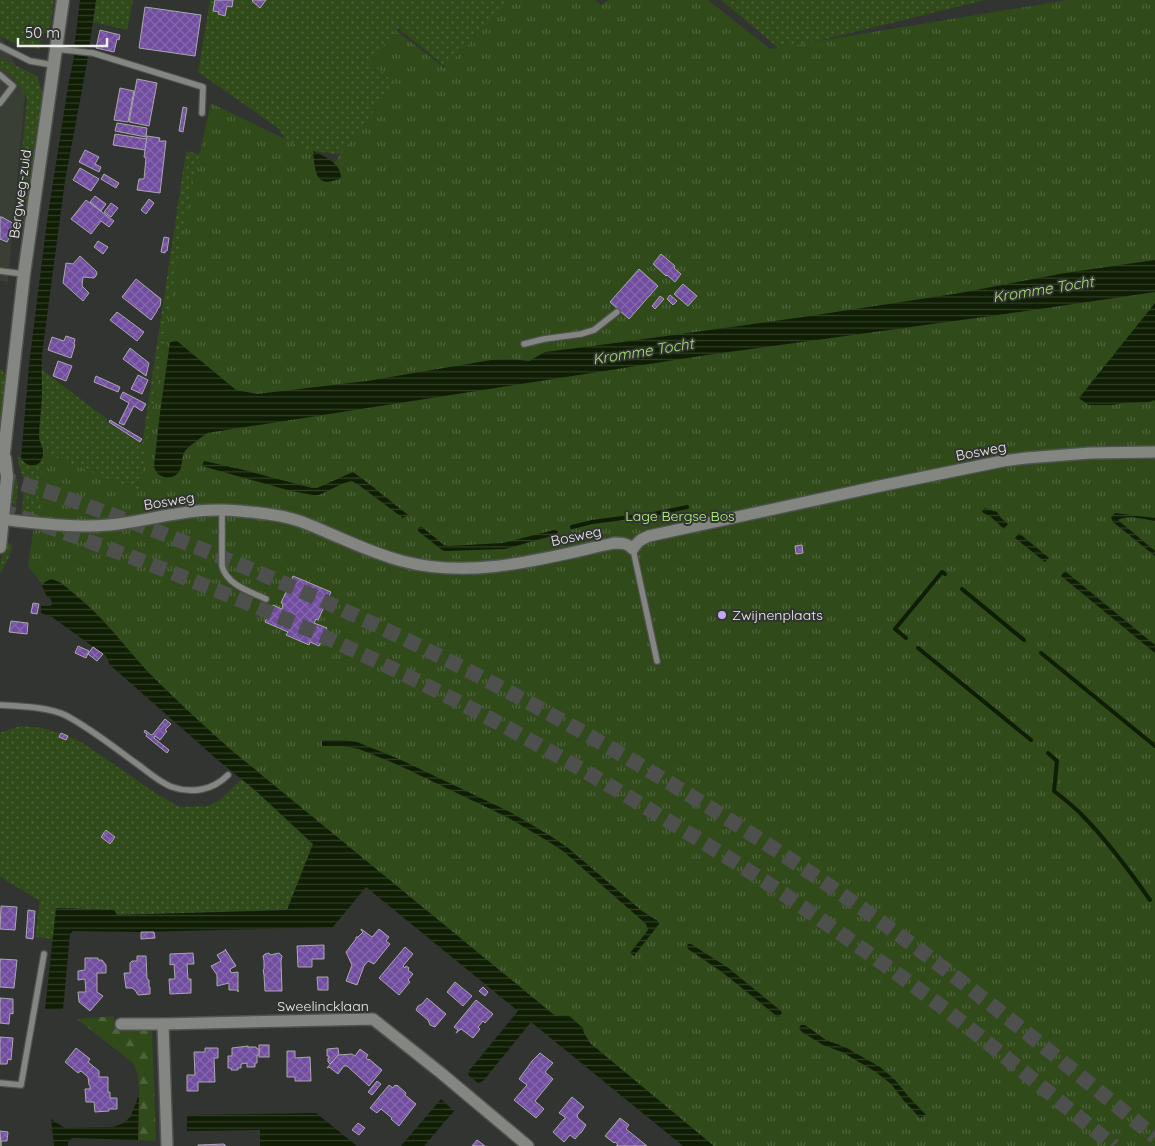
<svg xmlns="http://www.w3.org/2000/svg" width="1155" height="1146" font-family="Quicksand,sans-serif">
<defs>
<pattern id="grass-dots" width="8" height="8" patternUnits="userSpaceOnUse" patternTransform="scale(1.25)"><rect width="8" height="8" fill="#304a1a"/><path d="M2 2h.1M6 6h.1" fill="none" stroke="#4e643c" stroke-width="1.8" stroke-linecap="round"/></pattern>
<pattern id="forest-firs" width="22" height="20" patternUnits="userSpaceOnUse" patternTransform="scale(1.25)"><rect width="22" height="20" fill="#304a1a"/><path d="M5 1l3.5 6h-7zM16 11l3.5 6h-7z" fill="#4e643c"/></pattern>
<pattern id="park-tufts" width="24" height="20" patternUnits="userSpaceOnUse" patternTransform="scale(1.25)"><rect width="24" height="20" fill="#304a1a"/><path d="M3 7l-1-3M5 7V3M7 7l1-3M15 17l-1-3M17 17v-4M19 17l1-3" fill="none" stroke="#4e643c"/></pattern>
<pattern id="water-rules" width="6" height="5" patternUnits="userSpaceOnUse" patternTransform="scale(1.25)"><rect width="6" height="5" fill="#0f1d03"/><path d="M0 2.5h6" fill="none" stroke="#323e28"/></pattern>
<pattern id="building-cross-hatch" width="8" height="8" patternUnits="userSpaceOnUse" patternTransform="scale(1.25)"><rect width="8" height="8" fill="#714d9f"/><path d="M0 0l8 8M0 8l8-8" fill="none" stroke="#8667ad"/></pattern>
</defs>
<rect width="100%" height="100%" fill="#313430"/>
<polygon fill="#393f35" points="0,35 26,84 8,282 0,281"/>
<g fill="url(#grass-dots)">
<path d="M0,0h54l-4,30 -9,5 -1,14c-15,-2 -27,-6 -40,-13z"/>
<polygon points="96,0 133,0 127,30 93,22"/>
<polygon points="210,0 517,0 455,75 398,28 391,42 400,85 344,155 313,151 313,183 278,128 198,72"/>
<polygon points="721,0 985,0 781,50"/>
<polygon points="0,58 37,76 43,94 23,227 15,220 27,98 14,78 0,67"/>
<polygon points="186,151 199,154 202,156 202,466 68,521 24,515 22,513 24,481 18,462 18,457 21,457 21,458 43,450 39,437 42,393 41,369 107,419 107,422 142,444"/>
<polygon points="0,369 2,370 6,377 0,427"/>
<polygon points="12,467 18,484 16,508 10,498"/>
<path d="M5,542l4,1 3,2c-1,11 -6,19 -12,29v-10l4,-21z"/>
<polygon points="21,726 42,728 66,735 83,743 157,794 180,807 207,806 218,801 242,779 256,791 313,844 287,910 117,915 114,910 57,908 53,939 35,937 40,901 0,877 0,734 1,732"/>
</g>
<polygon fill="url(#forest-firs)" points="114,1016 114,1028 152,1028 156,1141 138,1140 139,1089 138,1074 133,1063 77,1019"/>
<polygon fill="url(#park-tufts)" points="513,0 595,0 601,5 608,0 708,0 770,49 1067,0 1155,0 1155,1146 707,1146 77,627 28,566 45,453 139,491 184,222 211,103 334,163 395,83 371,63 395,30 445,68"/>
<g fill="url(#water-rules)">
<path d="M80,0h16l-9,63 -22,118 -23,173c-1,13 0,26 0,39 0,14 -3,29 -3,43 0,7 5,12 4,19 -2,13 -16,14 -22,3l8,-93 18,-144 21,-135 6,-29 1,-16z"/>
<path d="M313,151c11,5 28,12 28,27 -26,12 -26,-7 -28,-27z"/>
<path d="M1155,260v32l-150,22 -298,41 -500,78c-7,6 -16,11 -22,18 -4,6 -2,13 -5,19 -6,12 -24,9 -26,-4l6,-53 10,-71 7,-1 59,49 21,4 110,-13 124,-21 19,-1 19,2 16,-9 8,-1 55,-7 195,-27 157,-24 105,-20z"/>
<polygon points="1155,303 1155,400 1149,402 1123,403 1113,405 1088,405 1079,398"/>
<polygon points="204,461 244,470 312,488 317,488 353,472 368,483 408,515 403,518 360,486 352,481 344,483 319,495 313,495 291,491 202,466"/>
<polygon points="984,508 997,512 1001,518 1008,524 1004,529 991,517 982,512"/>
<path d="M1115,513l40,5v3c-10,-2 -29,-7 -37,-1l37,31v5l-42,-34 -2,-5z"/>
<polygon points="420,527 422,527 444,545 448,546 503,543 554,530 558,531 557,534 555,535 505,549 445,551 442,550 418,531 418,528"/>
<polygon points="1019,533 1020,534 1049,558 1045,562 1015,538"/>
<polygon points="1065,571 1155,645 1155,653 1061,576"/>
<path d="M51,579c9,2 15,8 22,14 30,23 51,53 76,80 26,26 53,51 81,76l323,265 3,2 12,-1 15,13 1,5 6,10 124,103h-31l-152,-124 -47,58 -3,2 -3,1 -9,-7 -1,-4 50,-61 -152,-124 -33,40 -191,5 -69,-1 -3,3 -7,76 -18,-1 11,-101 58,2 3,5 170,-5 26,-66 -57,-53 -37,-30 -109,-96 -4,-9 -54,-39 -11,-4v-7h9l2,-1 -1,-6 -4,-2 -5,-11 3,-4z"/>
<polygon points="322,740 344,740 357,742 399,759 510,812 549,835 567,847 642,911 658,921 659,924 634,956 630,953 648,930 646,924 563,851 546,840 507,817 396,764 359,749 343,746 322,746"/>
<polygon points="688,944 691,944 727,967 780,1010 782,1013 778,1017 722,972 688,949 687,946"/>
<polygon points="801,1025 805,1025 826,1040 845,1047 880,1067 895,1080 909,1097 926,1115 920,1118 904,1101 891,1084 876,1072 842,1052 823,1045 802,1032 799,1028"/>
<polygon points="139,1094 138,1140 72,1138 68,1142 68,1146 54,1146 51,1119 65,1128 113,1127 124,1123 131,1116"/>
<polygon points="441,1099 454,1111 424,1146 401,1146"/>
<polygon points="316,1113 357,1146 260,1146 260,1130 187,1131 187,1115"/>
</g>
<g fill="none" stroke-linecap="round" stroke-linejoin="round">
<g stroke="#0f1d03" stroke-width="4">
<polyline points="572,527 592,522 654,514 687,507"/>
<polyline points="962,589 1024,640"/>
<polyline points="906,638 895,629 942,572 945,574"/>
<polyline points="918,648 1031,740"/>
<polyline points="1041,653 1155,746"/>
<path d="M1048,753l9,8 -3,30c9,7 19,15 27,23 26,26 48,56 69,86"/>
</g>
</g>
<g fill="url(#building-cross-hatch)" stroke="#aaa8ad">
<polygon points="215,0 233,0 232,7 227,6 225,16 218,14 219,12 213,11"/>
<polygon points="253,0 266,0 260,8 252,1"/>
<polygon points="145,7 201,15 195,56 139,48"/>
<polygon points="100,30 120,35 119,40 117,39 114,52 96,48"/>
<polygon points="137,79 157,83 149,126 129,122"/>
<polygon points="120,88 134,91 128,122 114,120"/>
<polygon points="183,107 187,108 183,132 179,131"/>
<polygon points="117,123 147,128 146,137 115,131"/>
<polygon points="115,134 147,139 145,150 113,145"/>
<polygon points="147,136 160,138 159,141 166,141 160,193 137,190 139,179 144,179 146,158 144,157"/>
<polygon points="85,150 99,157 95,164 101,167 99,172 79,162"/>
<polygon points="80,168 99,179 91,191 73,180"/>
<polygon points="104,174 119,183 116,188 101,179"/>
<polygon points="95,196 106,204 101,211 90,202"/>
<polygon points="149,199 154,203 146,214 141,210"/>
<polygon points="86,200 114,221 109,227 101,221 91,234 71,219"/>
<polygon points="111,203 118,208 111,217 104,212"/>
<polygon points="0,217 2,217 16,225 7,242 0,239"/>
<polygon points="164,237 169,238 167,251 165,251 165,253 161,252"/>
<polygon points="98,241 108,247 103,254 94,247"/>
<polygon points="661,254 675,266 674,268 681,274 675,282 667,275 666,276 653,264"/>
<polygon points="80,256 96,271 97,273 96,276 94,278 83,277 82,286 89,293 83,301 63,283 66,263 73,264"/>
<polygon points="639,269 658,286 629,319 610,302"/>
<polygon points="136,279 161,299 160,306 157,310 157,311 151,320 122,297"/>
<polygon points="683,284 697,296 688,306 674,294"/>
<polygon points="670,295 677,301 673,305 667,299"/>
<polygon points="660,296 664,299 655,309 652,306"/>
<polygon points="117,312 144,332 137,341 110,320"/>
<polygon points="66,336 75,339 74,344 75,345 71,358 48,350 52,337 64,341"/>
<polygon points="130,348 149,363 146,376 123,359"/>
<polygon points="58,361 72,366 66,381 53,376"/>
<polygon points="138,375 148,380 142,394 131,389"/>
<polygon points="96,376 120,387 118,392 94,382"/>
<polygon points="123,392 146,404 142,411 134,406 124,425 119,423 129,403 120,398"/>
<polygon points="110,420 142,439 140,442 109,422"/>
<polygon points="802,545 803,553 796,554 795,546"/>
<polygon points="293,576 331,592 318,620 316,619 314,623 327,628 319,646 310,642 309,645 286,635 288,632 265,622 273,605 282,609 283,604 281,603"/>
<polygon points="33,603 39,604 37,614 31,613"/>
<polygon points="11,621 28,623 27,634 9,632"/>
<polygon points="78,646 89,651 86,658 75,653"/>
<polygon points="93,647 103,654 97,661 88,654"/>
<polygon points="165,719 171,724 165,730 167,731 160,740 155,736 154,738 169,750 167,753 146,736 147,734 144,732 145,730 151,735 153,734"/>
<polygon points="61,733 68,736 66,740 59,737"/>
<polygon points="106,830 115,837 110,844 101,837"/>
<polygon points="1,906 17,907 15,930 0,929"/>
<polygon points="28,910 35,911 33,939 26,938"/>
<polygon points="361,929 372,937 379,929 389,937 386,941 390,944 374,964 368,961 364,966 357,985 346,981 352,965 346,952 356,939 356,937 358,937 363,932 361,930"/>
<polygon points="141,932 154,932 155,938 141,939"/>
<polygon points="324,945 324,959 312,959 312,967 298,967 297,946"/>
<polygon points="405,947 413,954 403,966 405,968 406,966 409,968 408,970 413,974 408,980 410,982 399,995 379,978"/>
<polygon points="225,949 236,966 230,969 231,973 238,972 238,992 238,990 229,990 229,983 217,986 217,975 211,966 221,961 217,955 226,950"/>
<polygon points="193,953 194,964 187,964 188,979 191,979 191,993 170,994 169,979 175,979 174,964 170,965 170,954"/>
<polygon points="269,953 270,955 279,953 282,956 281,961 282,991 265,991 264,975 263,970 264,969 264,961 263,956 265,954"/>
<polygon points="137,956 146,956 147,979 149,980 149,987 150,987 150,994 138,995 135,990 132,988 126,988 124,973 130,973 130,963 132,961 137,961"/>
<polygon points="85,958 98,958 98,960 102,960 106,965 106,973 97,973 97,992 103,996 90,1011 79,1002 78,992 86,992 85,979 78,980 78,971 85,970"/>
<polygon points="0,959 17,960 14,988 0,987"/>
<polygon points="317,977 328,977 328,990 318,990"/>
<polygon points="455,982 472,996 463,1006 447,992"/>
<polygon points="483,987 488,992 485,996 479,991"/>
<polygon points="0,998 13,999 13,1014 10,1013 9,1024 0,1023"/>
<polygon points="427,998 446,1014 435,1027 430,1025 428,1020 416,1010 418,1006 422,1004"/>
<polygon points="476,1000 493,1014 485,1023 483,1021 478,1027 480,1029 473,1038 461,1029 456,1033 458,1030 454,1027"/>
<polygon points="0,1037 13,1038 11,1060 8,1059 7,1064 0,1064"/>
<rect x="259" y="1045" width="10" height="12"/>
<polygon points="248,1046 248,1047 256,1047 257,1049 259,1049 259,1055 257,1055 257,1063 255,1063 255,1067 247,1067 247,1063 241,1064 241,1068 238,1068 238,1070 231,1070 231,1068 228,1068 228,1056 232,1056 232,1048"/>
<polygon points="76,1048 90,1059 88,1062 99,1071 99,1077 108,1077 108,1092 110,1092 110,1098 117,1098 117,1109 109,1109 109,1111 95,1112 94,1102 86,1102 85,1089 90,1089 90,1085 89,1085 88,1077 81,1071 78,1073 65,1062"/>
<polygon points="205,1048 218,1048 218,1058 214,1058 215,1082 198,1082 198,1091 187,1091 187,1075 195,1075 194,1052 205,1052"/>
<polygon points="338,1048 339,1055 330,1064 328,1062 328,1058 329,1058 329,1056 327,1056 327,1049"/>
<polygon points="360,1049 368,1055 366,1058 368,1060 369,1059 382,1070 369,1086 347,1066 344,1066 338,1074 329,1067 327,1068 338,1055 352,1054 355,1056"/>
<polygon points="287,1051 295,1051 295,1058 310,1057 311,1081 295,1081 295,1077 287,1077"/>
<polygon points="540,1053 553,1063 545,1072 553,1079 535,1101 544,1109 536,1118 514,1100 527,1085 519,1079 532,1061"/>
<polygon points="377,1081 381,1084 372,1095 368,1092"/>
<polygon points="389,1085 393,1088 395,1085 396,1086 397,1085 406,1093 405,1095 416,1104 399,1126 391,1119 392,1118 381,1109 377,1113 370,1108"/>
<polygon points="572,1097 584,1107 577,1115 578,1118 586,1125 581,1133 580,1133 575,1139 570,1135 564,1142 553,1132 564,1119 565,1119 565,1117 559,1113"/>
<polygon points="620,1118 629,1125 626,1129 647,1146 616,1146 618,1144 615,1142 614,1143 605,1136"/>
<polygon points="358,1123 365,1128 359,1135 352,1130"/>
<polygon points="0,1131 8,1132 7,1141 1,1141 1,1146"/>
<polygon points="477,1140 485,1146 472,1146"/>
<polygon points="224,1144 226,1146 198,1146 198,1145"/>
</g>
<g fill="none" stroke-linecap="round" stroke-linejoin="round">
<g stroke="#4d504c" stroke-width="15" stroke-dasharray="15 8" stroke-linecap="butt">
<path d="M0,479c11,2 22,4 33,8 30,9 59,21 88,31 57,21 113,44 169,68 212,93 413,208 601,343 91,66 177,137 264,208"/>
<path d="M0,510l18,6c72,25 144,52 215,81 150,62 294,137 432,222 43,26 87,53 129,82 53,37 105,73 156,112 55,43 109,88 164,133"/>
</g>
<g stroke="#50524f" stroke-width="8">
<g id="service">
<polyline points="0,46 30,61 53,65"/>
<polyline points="56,49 93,53 203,87 202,113"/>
<polyline points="0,75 13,86 0,103"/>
<polyline points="0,271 24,274"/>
<polyline points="524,344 544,339 581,334 594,330 617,312"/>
<path d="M222,510v56c5,19 27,25 44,33"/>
<polyline points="633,549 657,661"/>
<path d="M0,705c20,1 50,2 67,11 26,14 49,33 73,50 9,7 21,17 32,21 20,7 41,3 56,-12"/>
<polyline points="0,1083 21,1085 44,954"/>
</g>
</g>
<g stroke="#50524f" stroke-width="14">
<g id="minor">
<path d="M0,519c36,4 73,9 109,6 23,-2 45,-8 67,-11 21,-4 43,-5 64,-3 19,2 39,3 56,9 10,3 19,7 28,11 26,11 51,23 78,30 71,19 143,-3 212,-18 8,0 13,0 19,6 4,-7 8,-10 16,-13l231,-50 123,-25 23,-3 64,-5 65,-1"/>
<polyline points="121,1024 163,1024 373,1019 441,1073 528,1146"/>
<polyline points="163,1024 167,1146"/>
</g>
</g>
<g stroke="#50524f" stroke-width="15">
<g id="tertiary">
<polyline points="0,467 4,452 24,274 63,0"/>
<polyline points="0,547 7,477 5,458"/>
</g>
</g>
<use href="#service" stroke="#838681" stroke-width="5.5"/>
<use href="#minor" stroke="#838681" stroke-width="11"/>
<use href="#tertiary" stroke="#838681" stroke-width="12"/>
</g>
<circle fill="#c4a7f1" stroke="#313430" stroke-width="2" cx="722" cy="615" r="5"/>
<g text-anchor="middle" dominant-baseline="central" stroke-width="4" stroke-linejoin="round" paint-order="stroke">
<g font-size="14" fill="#eeefed" stroke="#313430">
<text transform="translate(20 194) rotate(-82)">Bergweg-zuid</text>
<text transform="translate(981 451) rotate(-11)">Bosweg</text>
<text transform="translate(169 501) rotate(-9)">Bosweg</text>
<text transform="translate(576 536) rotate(-12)">Bosweg</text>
<text x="323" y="1006">Sweelincklaan</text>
</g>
<g font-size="14" fill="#b6f583" stroke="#313430">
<text x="680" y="516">Lage Bergse Bos</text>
</g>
<g font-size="14" fill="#eeefed" stroke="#313430" text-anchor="start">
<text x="732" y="615">Zwijnenplaats</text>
</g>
<g font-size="15" font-style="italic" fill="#a5e271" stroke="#313430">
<text transform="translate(1043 289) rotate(-9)">Kromme Tocht</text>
<text transform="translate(643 351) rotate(-9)">Kromme Tocht</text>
</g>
</g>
<path d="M18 38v8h89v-8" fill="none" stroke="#eeefed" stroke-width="2.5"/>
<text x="25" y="38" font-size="15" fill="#eeefed" stroke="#313430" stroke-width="4" paint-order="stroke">50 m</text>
</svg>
